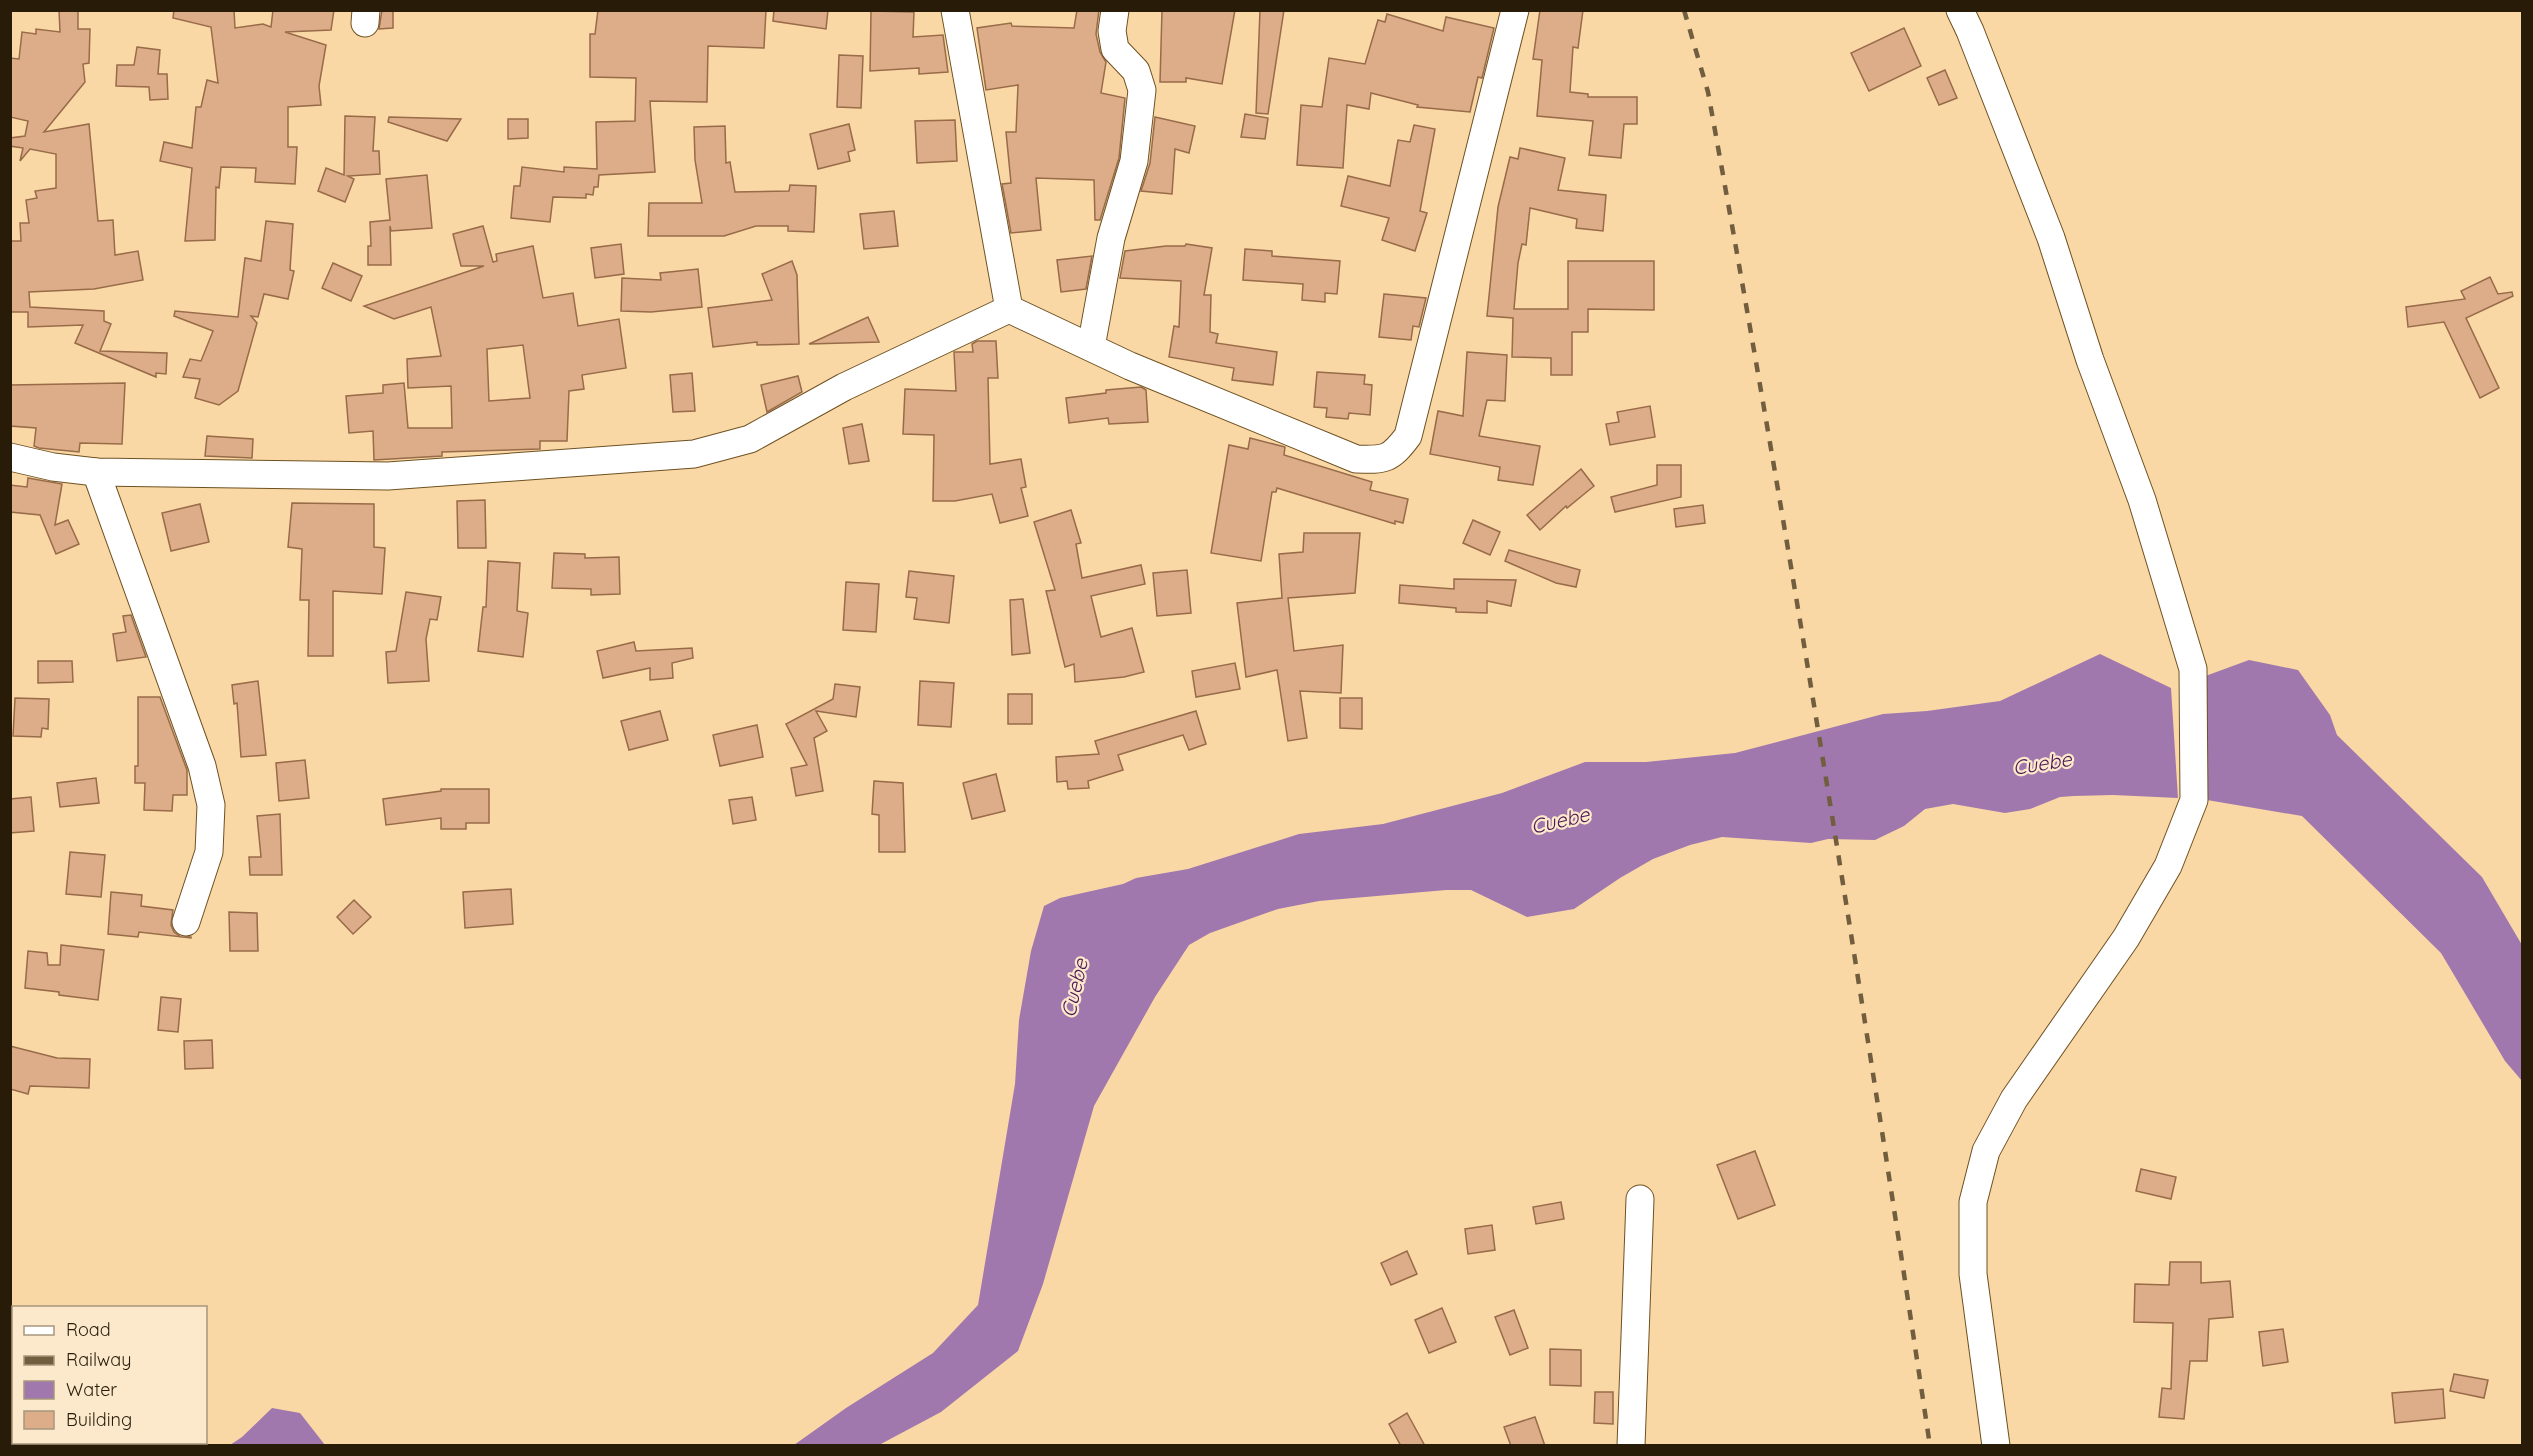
<svg xmlns="http://www.w3.org/2000/svg" width="2533" height="1456" font-family="Quicksand,sans-serif">
<rect width="100%" height="100%" fill="#fad8a6"/>
<g fill="#a078ad">
<polygon points="2100,654 2171,688 2178,798 2113,795 2074,796 2060,797 2030,809 2005,813 1953,804 1925,809 1904,826 1875,840 1828,839 1811,843 1722,837 1690,845 1653,859 1620,878 1574,909 1527,917 1471,890 1446,890 1319,901 1278,909 1210,933 1189,945 1155,997 1094,1106 1043,1284 1018,1351 941,1412 879,1445 794,1445 846,1408 933,1353 978,1305 1015,1084 1019,1020 1031,951 1044,906 1060,898 1123,884 1136,878 1188,869 1299,834 1383,824 1502,793 1585,762 1646,762 1735,753 1883,714 1927,711 2000,701"/>
<polygon points="2249,660 2298,670 2330,715 2337,735 2482,877 2522,945 2522,1081 2505,1061 2441,953 2302,816 2207,800 2200,678"/>
<polygon points="272,1408 300,1413 325,1445 230,1445 242,1437"/>
</g>
<g fill="#ddac88" stroke="#986b49" stroke-width="1.5" fill-rule="evenodd">
<polygon points="59,10 78,10 78,29 90,29 89,63 83,64 85,82 44,132 89,124 98,221 113,220 115,255 138,251 143,280 94,289 29,292 30,307 104,311 104,321 111,324 100,351 167,353 166,374 156,373 156,377 75,343 83,325 28,327 28,312 10,312 10,241 21,241 20,223 29,223 26,200 37,198 35,191 56,188 56,154 30,149 20,161 23,148 10,146 10,138 25,136 28,121 10,117 10,58 19,59 22,32 36,34 36,29 60,32"/>
<polygon points="174,10 234,10 235,28 263,24 271,27 273,10 334,10 331,30 285,32 326,45 319,86 321,105 288,107 288,147 297,147 295,184 255,182 256,168 221,167 219,188 216,187 215,240 185,241 192,168 160,161 164,142 192,148 196,107 201,107 207,80 218,83 211,27 173,18"/>
<polygon points="382,10 393,10 393,28 379,29"/>
<polygon points="598,10 766,10 764,48 708,46 707,102 650,101 655,172 599,175 598,187 594,187 593,195 586,194 586,198 553,197 550,222 511,218 514,186 520,186 522,167 564,172 564,167 597,169 596,122 635,121 636,78 590,77 590,34 595,34"/>
<polygon points="774,10 828,10 826,29 773,21"/>
<polygon points="1077,10 1099,10 1096,34 1100,52 1106,62 1101,93 1125,98 1119,158 1100,220 1095,220 1094,180 1036,178 1041,230 1011,233 1002,184 1011,183 1006,132 1016,132 1018,85 986,90 977,28 1011,23 1012,26 1074,28"/>
<polygon points="1162,10 1235,10 1222,84 1186,78 1186,82 1160,82"/>
<polygon points="1260,10 1284,10 1268,114 1256,113"/>
<polygon points="1540,10 1583,10 1578,48 1573,47 1570,92 1588,94 1588,97 1637,97 1637,124 1624,124 1621,158 1589,155 1593,121 1537,116 1542,60 1533,59"/>
<polygon points="871,11 914,12 913,37 943,35 948,72 919,74 919,68 870,71"/>
<polygon points="1387,14 1443,31 1446,17 1494,28 1482,78 1478,77 1470,112 1417,107 1418,105 1371,93 1369,109 1347,105 1343,168 1297,165 1301,105 1322,107 1329,58 1365,64 1378,20 1385,22"/>
<polygon points="1904,28 1921,66 1869,91 1851,53"/>
<polygon points="137,47 160,50 158,74 167,74 168,99 150,100 149,87 116,86 117,65 134,65"/>
<polygon points="839,55 863,56 861,108 837,107"/>
<polygon points="1945,70 1957,98 1939,105 1927,78"/>
<polygon points="1245,114 1268,118 1265,139 1241,137"/>
<polygon points="345,116 375,117 373,151 379,151 380,174 348,176 354,179 345,202 318,191 326,168 344,175"/>
<polygon points="389,117 461,119 447,141 388,122"/>
<polygon points="1155,117 1195,126 1189,153 1175,149 1172,194 1141,191 1150,163"/>
<polygon points="508,119 528,119 528,138 508,139"/>
<polygon points="955,120 957,161 917,163 915,121"/>
<polygon points="849,124 855,150 848,152 850,161 818,169 810,134"/>
<polygon points="1414,125 1435,129 1420,211 1427,213 1415,251 1382,240 1389,218 1341,206 1348,176 1390,186 1398,140 1410,142"/>
<polygon points="725,126 726,163 730,162 735,192 789,191 790,185 816,186 814,232 788,231 788,226 756,226 724,236 648,236 649,203 702,203 695,160 694,127"/>
<polygon points="1520,148 1565,158 1558,190 1606,195 1603,231 1576,228 1577,219 1530,208 1526,245 1522,244 1518,263 1514,309 1568,309 1568,261 1654,261 1654,310 1588,309 1588,332 1572,332 1572,375 1551,375 1551,358 1512,357 1513,318 1487,316 1498,207 1510,157 1518,159"/>
<polygon points="427,175 432,228 391,231 390,226 391,265 368,265 368,246 371,246 370,222 390,220 386,179"/>
<polygon points="894,211 898,246 864,249 860,214"/>
<polygon points="266,221 293,224 290,270 294,271 288,299 264,294 258,317 251,316 257,323 238,391 219,405 195,398 200,379 183,377 190,359 201,361 213,331 174,316 175,311 238,317 245,258 261,261"/>
<path d="M483,226l10,36 4,-1 -1,-7 37,-8 10,52 30,-5 5,33 41,-7 7,49 -44,7 2,14 -15,2 -2,50h-27v8l-98,3v4l-68,4 -1,-29 -24,2 -3,-37 37,-3v-8l21,-2 4,45h44l-1,-42 -43,2 -1,-29 34,-3 -10,-49 -37,12 -30,-13 120,-40h-23l-8,-32zM523,345l7,53 -41,3 -2,-52z"/>
<polygon points="621,244 624,274 595,278 591,248"/>
<polygon points="1186,244 1212,248 1204,295 1211,295 1210,332 1218,334 1216,343 1277,352 1273,385 1232,380 1234,368 1169,357 1174,326 1179,327 1181,281 1120,278 1125,251 1166,246 1185,246"/>
<polygon points="1245,249 1272,251 1272,256 1340,261 1337,294 1325,293 1325,302 1302,300 1303,284 1243,280"/>
<polygon points="1092,256 1086,289 1061,292 1057,260"/>
<polygon points="792,261 797,275 799,344 757,345 757,342 713,347 708,308 772,300 762,274"/>
<polygon points="333,263 362,276 351,301 322,288"/>
<polygon points="698,269 702,307 651,312 621,311 622,278 661,280 660,273"/>
<polygon points="2490,277 2498,294 2512,292 2513,296 2466,318 2499,388 2480,398 2444,322 2408,327 2406,307 2465,299 2461,291"/>
<polygon points="1384,294 1426,298 1419,327 1413,326 1411,340 1379,337"/>
<polygon points="868,317 879,342 809,344"/>
<polygon points="977,341 996,341 998,378 988,378 990,464 1021,459 1026,487 1021,488 1028,516 1000,523 992,494 955,501 933,501 934,435 903,434 905,389 956,391 954,352 973,352 972,344"/>
<polygon points="1467,352 1507,355 1505,401 1487,400 1479,436 1540,446 1533,485 1498,480 1500,467 1430,454 1438,411 1463,416"/>
<polygon points="1317,372 1365,375 1364,384 1372,385 1370,415 1349,413 1348,419 1326,417 1327,408 1314,407"/>
<polygon points="692,373 695,411 673,412 670,375"/>
<polygon points="798,376 802,392 767,412 761,385"/>
<polygon points="125,383 122,444 80,443 79,452 39,448 34,446 36,428 10,426 10,385"/>
<polygon points="1141,387 1146,390 1148,422 1109,424 1108,418 1069,423 1066,398 1106,393 1106,390"/>
<polygon points="1650,406 1655,437 1610,445 1606,424 1619,422 1617,412"/>
<polygon points="862,424 869,461 849,464 843,428"/>
<polygon points="207,436 253,439 252,458 205,456"/>
<polygon points="1250,438 1285,447 1284,455 1372,482 1370,490 1408,499 1403,523 1395,521 1395,524 1277,488 1276,492 1272,492 1261,561 1211,553 1229,445 1248,449"/>
<polygon points="1657,465 1681,465 1681,497 1615,512 1611,497 1657,485"/>
<polygon points="1581,469 1594,486 1567,508 1566,506 1540,530 1527,515"/>
<polygon points="28,478 62,484 55,525 68,520 79,544 56,554 40,515 10,512 10,485 27,487"/>
<polygon points="485,500 486,548 458,548 457,501"/>
<polygon points="292,503 374,504 374,547 385,548 382,594 333,591 333,656 308,656 309,600 300,600 302,549 288,547"/>
<polygon points="200,504 209,542 171,551 162,513"/>
<polygon points="1703,505 1705,523 1676,527 1674,509"/>
<polygon points="1071,510 1081,543 1076,544 1082,578 1141,565 1145,584 1091,596 1101,637 1132,628 1144,672 1124,677 1075,682 1074,664 1065,667 1046,591 1055,590 1034,522"/>
<polygon points="1473,520 1500,532 1490,555 1463,543"/>
<polygon points="1304,533 1360,533 1355,593 1288,598 1294,651 1343,645 1341,693 1300,691 1307,738 1288,741 1277,670 1246,677 1237,603 1282,598 1279,554 1303,552"/>
<polygon points="1509,550 1580,570 1576,587 1556,583 1505,561"/>
<polygon points="554,553 585,554 585,558 619,557 620,594 591,595 591,589 552,588"/>
<polygon points="488,561 520,563 517,611 528,613 523,657 478,651 483,607 486,607"/>
<polygon points="1187,570 1191,613 1157,616 1153,573"/>
<polygon points="909,571 954,576 949,623 914,619 917,598 906,597"/>
<polygon points="1454,579 1516,580 1511,606 1487,601 1487,613 1456,612 1456,608 1399,603 1400,585 1454,589"/>
<polygon points="846,582 879,584 876,632 843,630"/>
<polygon points="406,592 441,597 437,620 430,619 426,639 429,681 388,683 386,652 396,651"/>
<polygon points="1023,599 1030,653 1012,655 1010,600"/>
<polygon points="131,615 146,657 117,661 113,634 126,632 123,616"/>
<polygon points="634,642 636,651 692,648 693,658 672,663 673,678 650,680 650,668 603,678 597,651"/>
<polygon points="38,661 72,661 73,682 38,683"/>
<polygon points="1235,663 1240,689 1196,697 1192,671"/>
<polygon points="258,681 266,755 241,757 237,703 234,704 232,685"/>
<polygon points="920,681 954,683 951,727 918,725"/>
<polygon points="835,684 860,687 856,717 816,711 827,731 814,738 823,791 796,796 791,768 807,765 786,724 833,699"/>
<rect x="1008" y="694" width="24" height="30"/>
<polygon points="138,697 160,697 187,770 187,795 173,795 172,811 144,810 145,783 135,783 135,766 138,766"/>
<polygon points="15,698 49,699 48,729 42,728 41,737 13,736"/>
<polygon points="1340,698 1362,698 1362,729 1340,728"/>
<polygon points="660,711 668,740 629,750 621,721"/>
<polygon points="1196,711 1206,744 1189,750 1183,735 1118,755 1123,770 1088,781 1089,788 1068,789 1067,781 1057,782 1056,757 1099,754 1095,741"/>
<polygon points="757,725 763,757 720,766 713,735"/>
<polygon points="305,760 309,798 279,801 276,763"/>
<polygon points="996,774 1005,811 972,819 963,783"/>
<polygon points="96,778 99,803 60,807 57,783"/>
<polygon points="874,781 903,783 905,852 879,852 879,815 872,814"/>
<polygon points="441,789 489,789 489,823 466,823 466,829 441,829 441,818 386,825 383,799 441,791"/>
<polygon points="31,797 34,831 10,833 10,799"/>
<polygon points="752,797 756,820 733,824 729,800"/>
<polygon points="280,814 282,875 250,875 249,857 261,857 257,816"/>
<polygon points="70,852 105,855 101,897 66,894"/>
<polygon points="511,889 513,924 465,928 463,892"/>
<polygon points="111,892 142,895 141,906 173,910 171,925 174,932 181,937 191,937 191,938 139,932 138,937 108,934"/>
<polygon points="354,900 371,917 353,934 337,917"/>
<polygon points="229,912 257,913 258,951 230,951"/>
<polygon points="61,945 104,950 98,1000 59,995 59,992 25,988 28,951 47,953 48,965 60,965"/>
<polygon points="161,997 181,999 178,1032 158,1030"/>
<polygon points="212,1040 213,1068 185,1069 184,1041"/>
<polygon points="10,1046 57,1058 90,1059 89,1088 30,1086 28,1094 10,1089"/>
<polygon points="1755,1151 1775,1205 1738,1219 1717,1165"/>
<polygon points="2141,1169 2176,1177 2171,1199 2136,1191"/>
<polygon points="1561,1202 1564,1219 1536,1224 1533,1207"/>
<polygon points="1492,1225 1495,1250 1468,1254 1465,1229"/>
<polygon points="1407,1251 1417,1274 1391,1285 1381,1263"/>
<polygon points="2170,1262 2201,1262 2201,1283 2230,1281 2233,1317 2209,1319 2207,1361 2190,1361 2184,1419 2159,1417 2162,1388 2171,1389 2173,1323 2134,1322 2135,1284 2169,1285"/>
<polygon points="1442,1308 1456,1342 1429,1353 1415,1320"/>
<polygon points="1514,1310 1528,1348 1510,1355 1495,1317"/>
<polygon points="2283,1329 2288,1362 2263,1366 2259,1332"/>
<polygon points="1550,1349 1581,1350 1581,1386 1550,1385"/>
<polygon points="2454,1374 2488,1380 2484,1398 2450,1391"/>
<polygon points="2443,1389 2445,1418 2395,1423 2392,1393"/>
<polygon points="1595,1392 1613,1392 1613,1424 1594,1423"/>
<polygon points="1407,1413 1425,1446 1401,1446 1389,1424"/>
<polygon points="1535,1417 1545,1446 1511,1446 1504,1427"/>
</g>
<g fill="none" stroke-linecap="round" stroke-linejoin="round">
<g stroke="#6e5121" stroke-width="29">
<g id="minor">
<path d="M955,10l54,299 121,57 226,93c29,1 34,1 52,-23l107,-426"/>
<polyline points="1960,10 1970,31 2051,238 2090,360 2142,500 2193,669 2194,800 2168,866 2126,938 2014,1099 1986,1151 1973,1202 1973,1274 1996,1446"/>
<polyline points="365,23 366,10"/>
<polyline points="1091,347 1111,238 1134,161 1142,90 1136,71 1115,49 1112,31 1115,10"/>
<polyline points="10,457 53,467 96,472 388,476 694,454 750,439 844,387 1009,309"/>
<polyline points="96,472 202,766 211,805 209,852 186,922"/>
<polyline points="1631,1446 1640,1199"/>
</g>
</g>
<use href="#minor" stroke="#fff" stroke-width="27"/>
<path stroke="#715e3f" stroke-width="4.5" stroke-dasharray="10 10" stroke-linecap="butt" d="M1684,10l24,82c82,450 154,901 222,1354"/>
</g>
<g text-anchor="middle" dominant-baseline="central" stroke-width="4.5" stroke-linejoin="round" paint-order="stroke">
<g font-size="20" font-style="italic" fill="#491557" stroke="#fce8ca">
<text transform="translate(2042 763) rotate(-9)">Cuebe</text>
<text transform="translate(1560 820) rotate(-13)">Cuebe</text>
<text transform="translate(1074 988) rotate(-77)">Cuebe</text>
</g>
</g>
<rect width="2533" height="1456" fill="none" stroke="#281c08" stroke-width="24"/>
<rect x="12" y="1306" width="195" height="138" fill="#fce8ca" stroke="#a7967c" stroke-width="1.5"/>
<rect x="24" y="1326" width="30" height="9" fill="#ffffff" stroke="#a7967c" stroke-width="1.5"/>
<text x="66" y="1336" font-size="18" fill="#281c08">Road</text>
<rect x="24" y="1356" width="30" height="9" fill="#715e3f" stroke="#a7967c" stroke-width="1.5"/>
<text x="66" y="1366" font-size="18" fill="#281c08">Railway</text>
<rect x="24" y="1381" width="30" height="18" fill="#a078ad" stroke="#a7967c" stroke-width="1.5"/>
<text x="66" y="1396" font-size="18" fill="#281c08">Water</text>
<rect x="24" y="1411" width="30" height="18" fill="#ddac88" stroke="#a7967c" stroke-width="1.5"/>
<text x="66" y="1426" font-size="18" fill="#281c08">Building</text>
</svg>
